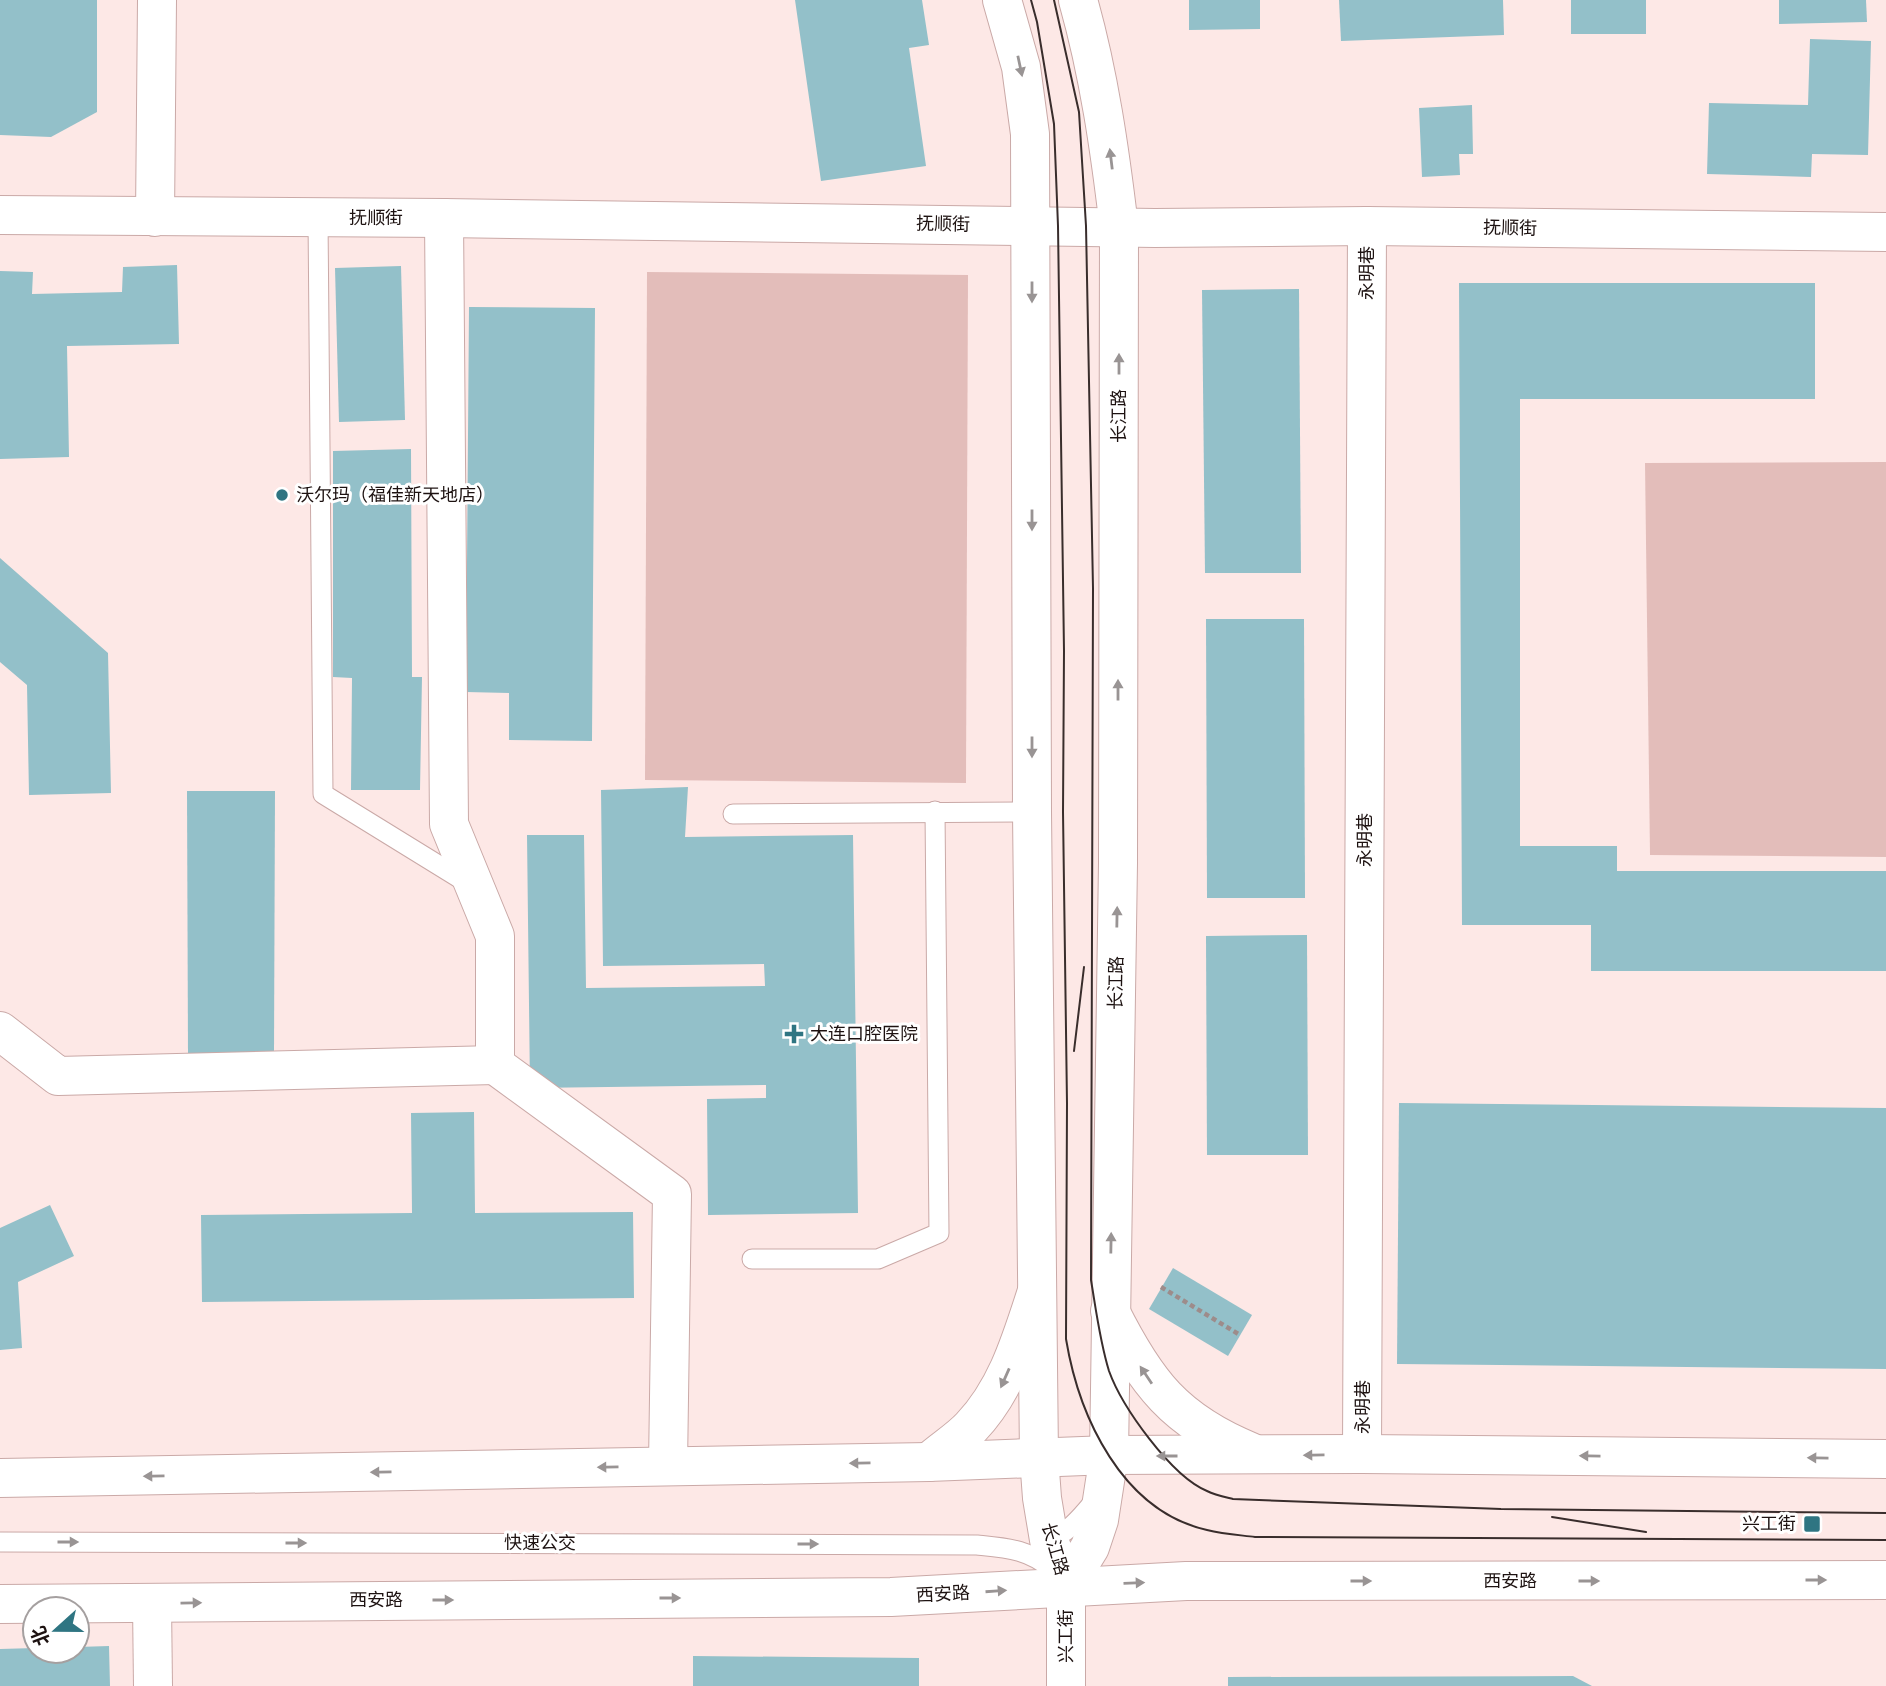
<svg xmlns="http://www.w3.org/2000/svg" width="1886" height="1686" font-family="'DM Sans','Noto Sans SC',sans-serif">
<rect width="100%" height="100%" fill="#fde8e6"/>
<g fill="#e3bdba">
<polygon points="647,272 968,275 966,783 645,780"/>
<polygon points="1886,462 1886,857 1650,855 1645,463"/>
</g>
<g fill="#93c0c9">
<polygon points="0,0 97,0 97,112 51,137 0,135"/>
<polygon points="795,0 922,0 929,45 909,48 926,166 821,181"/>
<polygon points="1189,0 1260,0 1260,29 1189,30"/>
<polygon points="1339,0 1503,0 1504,35 1341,41"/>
<rect x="1571" y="0" width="75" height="34"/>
<polygon points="1779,0 1866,0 1867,22 1779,24"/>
<polygon points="1810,39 1871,41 1868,155 1812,154 1811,177 1707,174 1709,103 1808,105"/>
<polygon points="1472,105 1473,154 1459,154 1460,175 1422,177 1419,108"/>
<polygon points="177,265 179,344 67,346 69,457 0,459 0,271 33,272 32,294 122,292 123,267"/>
<polygon points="401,266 405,420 339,422 335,268"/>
<polygon points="1459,283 1815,283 1815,399 1520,399 1520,846 1617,846 1617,871 1886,871 1886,971 1591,971 1591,925 1462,925"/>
<polygon points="1299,289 1301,573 1205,573 1202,290"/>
<polygon points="469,307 595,308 592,741 509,740 509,693 466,692"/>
<polygon points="411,449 412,677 422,677 420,790 351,790 352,678 333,677 333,451"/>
<polygon points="0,558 108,653 111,793 29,795 27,685 0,662"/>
<polygon points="1206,619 1304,619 1305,898 1207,898"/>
<polygon points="688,787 685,837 853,835 858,1213 708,1215 707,1099 766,1098 766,1085 530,1088 527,835 584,835 586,988 765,986 764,964 603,966 601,790"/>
<polygon points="187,791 275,791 274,1055 188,1055"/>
<polygon points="1307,935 1308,1155 1207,1155 1206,936"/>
<polygon points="1399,1103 1886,1108 1886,1369 1397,1364"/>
<polygon points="474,1112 475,1213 633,1212 634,1298 202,1302 201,1215 412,1213 411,1113"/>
<polygon points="50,1205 74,1256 18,1282 22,1348 0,1350 0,1228"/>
<polygon points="1173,1268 1252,1315 1228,1356 1149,1309"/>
<polygon points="109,1646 110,1686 0,1686 0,1649 35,1648 35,1651 77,1651 77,1647"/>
<polygon points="693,1656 919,1658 919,1686 693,1686"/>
<polygon points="1573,1676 1592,1686 1228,1686 1228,1677"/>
</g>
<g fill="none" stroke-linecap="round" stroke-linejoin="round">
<g stroke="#caa9a7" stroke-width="21">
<g id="service">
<polyline points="318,217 323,794 469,884"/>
<polyline points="733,814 1032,812"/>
<polyline points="752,1259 878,1259 939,1233 935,811"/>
<path d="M1044,1540c22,-3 39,-25 52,-41"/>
<path d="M0,1542l977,3c30,3 52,4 76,25"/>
</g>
</g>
<g stroke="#caa9a7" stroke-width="40">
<g id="minor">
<polyline points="155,217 157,0"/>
<polyline points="444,218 449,824 495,936 495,1065 672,1194 668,1466"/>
<polyline points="0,1031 58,1076 495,1065"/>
<polyline points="1362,1454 1367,226"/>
<polyline points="152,1604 153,1686"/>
</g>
</g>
<g stroke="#caa9a7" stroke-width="40">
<polyline id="tertiary" points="0,215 444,218 1155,228 1367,226 1886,232"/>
</g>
<g stroke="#caa9a7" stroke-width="40">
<g id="secondary">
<polyline points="1002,0 1021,67 1030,134 1032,812 1039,1457 1042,1498 1049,1540 1066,1586 1066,1686"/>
<path d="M1066,1586l24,-39 9,-27 10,-65 9,-592 1,-636c-9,-76 -20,-153 -41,-227"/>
</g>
</g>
<g stroke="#caa9a7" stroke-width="40">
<g id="primary">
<path d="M1110,1311c36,72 65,110 141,141"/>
<path d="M929,1462c13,-12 30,-22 42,-35 36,-38 50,-87 66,-136"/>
<polyline points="0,1478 929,1462 1109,1455 1362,1454 1886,1459"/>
<polyline points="0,1604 891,1597 1186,1581 1886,1580"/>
</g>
</g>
<polyline stroke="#9d8c8b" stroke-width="4.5" stroke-dasharray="5 3.5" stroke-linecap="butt" points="1161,1287 1240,1335"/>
<use href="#service" stroke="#fff" stroke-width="19"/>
<use href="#minor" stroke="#fff" stroke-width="38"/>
<use href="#tertiary" stroke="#fff" stroke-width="38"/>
<use href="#secondary" stroke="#fff" stroke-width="38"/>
<use href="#primary" stroke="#fff" stroke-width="38"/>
<g stroke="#392d2c" stroke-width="2">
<path d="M1031,0l6,22 17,102 4,102 6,425 -1,161 4,291 -1,236c13,78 56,172 141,191 16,4 32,5 48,7l631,3"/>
<path d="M1054,0l25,112 7,114 7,362 -2,692c5,30 9,62 18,91 13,36 62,105 98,120 8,4 18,6 26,8l268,10 385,4"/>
<polyline points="1074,1051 1084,967"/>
<polyline points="1552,1517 1646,1532"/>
</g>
</g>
<defs><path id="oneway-solid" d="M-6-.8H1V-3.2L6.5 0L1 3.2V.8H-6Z" transform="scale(1.75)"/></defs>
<g fill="#999494">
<use href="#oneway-solid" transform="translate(1020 66) rotate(78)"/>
<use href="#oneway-solid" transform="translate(1111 159) rotate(-97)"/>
<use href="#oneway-solid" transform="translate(1032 292) rotate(90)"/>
<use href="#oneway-solid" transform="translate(1119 364) rotate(-90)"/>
<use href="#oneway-solid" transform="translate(1032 520) rotate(90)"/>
<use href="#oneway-solid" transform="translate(1118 690) rotate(-90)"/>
<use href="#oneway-solid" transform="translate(1032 747) rotate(90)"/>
<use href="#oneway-solid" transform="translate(1117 917) rotate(-89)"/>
<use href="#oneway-solid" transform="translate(1111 1243) rotate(-89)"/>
<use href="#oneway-solid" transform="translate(1146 1375) rotate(-124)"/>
<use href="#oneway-solid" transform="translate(1005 1378) rotate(114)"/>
<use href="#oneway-solid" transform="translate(1314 1455) rotate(179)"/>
<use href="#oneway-solid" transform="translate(1167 1456) rotate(180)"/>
<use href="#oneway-solid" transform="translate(1590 1456) rotate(-179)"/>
<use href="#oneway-solid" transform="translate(1818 1458) rotate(-179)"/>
<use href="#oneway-solid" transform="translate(860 1463) rotate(179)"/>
<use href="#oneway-solid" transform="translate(608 1467) rotate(179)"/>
<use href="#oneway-solid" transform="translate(381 1472) rotate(179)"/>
<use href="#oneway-solid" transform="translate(154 1476) rotate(179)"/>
<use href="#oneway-solid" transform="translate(68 1542)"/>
<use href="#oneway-solid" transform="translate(296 1543)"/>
<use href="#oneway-solid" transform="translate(808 1544)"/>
<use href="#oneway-solid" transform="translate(1816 1580)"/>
<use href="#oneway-solid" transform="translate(1361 1581)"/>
<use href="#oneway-solid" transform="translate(1589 1581)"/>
<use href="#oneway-solid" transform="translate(1134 1583) rotate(-2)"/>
<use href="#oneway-solid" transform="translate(996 1591) rotate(-4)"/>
<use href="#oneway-solid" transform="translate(670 1598)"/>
<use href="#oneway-solid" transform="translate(443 1600)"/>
<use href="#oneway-solid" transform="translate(191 1603) rotate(-1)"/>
</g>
<g fill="#2f7582" stroke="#fff" stroke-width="2.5">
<circle cx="282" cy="495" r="7"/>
<path d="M790.5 1023.5h7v7h7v7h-7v7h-7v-7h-7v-7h7z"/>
<rect x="1803" y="1515" width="18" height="18" rx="3.5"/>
</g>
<g text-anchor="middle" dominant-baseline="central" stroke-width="6" stroke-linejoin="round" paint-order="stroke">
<g font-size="18" fill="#1d1211" stroke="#fff">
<text x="376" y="218">抚顺街</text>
<text transform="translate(943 224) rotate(1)">抚顺街</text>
<text transform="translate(1510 228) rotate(1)">抚顺街</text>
<text transform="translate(1367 273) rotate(-90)">永明巷</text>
<text transform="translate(1119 416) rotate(-90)">长江路</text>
<text transform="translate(1365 840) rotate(-90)">永明巷</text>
<text transform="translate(1116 983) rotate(-89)">长江路</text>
<text transform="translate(1363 1407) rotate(-90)">永明巷</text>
<text x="540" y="1543">快速公交</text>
<text transform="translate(1055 1549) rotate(74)">长江路</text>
<text x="1510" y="1581">西安路</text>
<text transform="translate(943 1594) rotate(-3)">西安路</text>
<text x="376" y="1600">西安路</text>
<text transform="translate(1066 1636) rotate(-90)">兴工街</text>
</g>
<g font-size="18" fill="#1d1211" stroke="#fff" text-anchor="start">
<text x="296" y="495">沃尔玛（福佳新天地店）</text>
<text x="810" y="1034">大连口腔医院</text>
<text x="1796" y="1524" text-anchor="end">兴工街</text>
</g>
</g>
<g transform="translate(56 1630) rotate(249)"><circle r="33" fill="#ffffff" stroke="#a5a0a0" stroke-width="2"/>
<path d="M0-5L12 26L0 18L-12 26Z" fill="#2f7582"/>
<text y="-10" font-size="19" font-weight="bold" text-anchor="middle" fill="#1d1211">北</text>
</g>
</svg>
